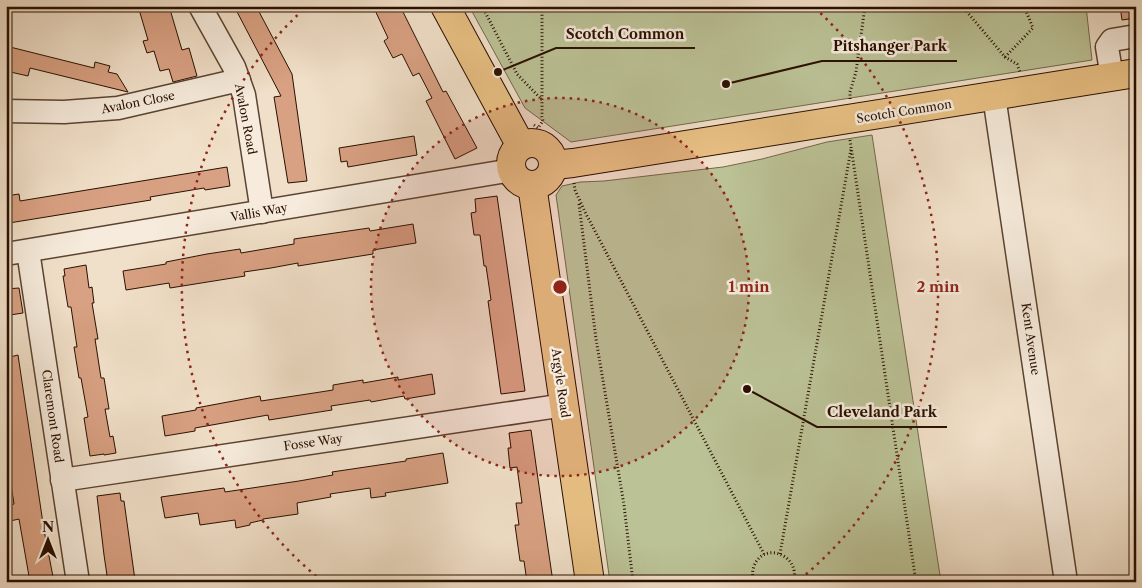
<svg xmlns="http://www.w3.org/2000/svg" width="1142" height="588" font-family="'Libre Caslon Text',serif">
<rect width="100%" height="100%" fill="#f1e0c9"/>
<filter id="stains"><feTurbulence type="fractalNoise" baseFrequency=".004" numOctaves="4"/><feColorMatrix values="0 0 0 0 .2 0 0 0 0 .09 0 0 0 0 .02 0 0 0 .5 -.17"/></filter>
<radialGradient id="worn" r=".72"><stop offset=".6" stop-color="#630" stop-opacity="0"/><stop offset="1" stop-color="#630" stop-opacity=".3"/></radialGradient>
<g fill="#bbc296" stroke="#72684b">
<polygon points="469,6 1086,6 1092,60 571,142 525,108"/>
<polygon points="872,135 941,582 610,582 556,195 562,186 580,182 604,181 723,167 762,159 827,142"/>
</g>
<g fill="#d9a183" stroke="#290f00">
<polygon points="138,6 169,6 182,50 189,48 197,76 173,82 169,69 160,71 154,51 147,53 143,41 148,40"/>
<polygon points="234,6 256,6 292,74 307,181 288,183 274,97 281,96"/>
<polygon points="373,6 400,6 443,92 446,91 477,148 455,159 426,101 432,98 419,73 413,76 402,54 393,58 384,41 388,38"/>
<polygon points="1120,6 1136,6 1136,18 1122,20"/>
<polygon points="6,46 94,68 95,62 110,66 108,72 117,74 128,92 30,68 28,76 6,71"/>
<polygon points="414,136 417,155 348,167 347,161 341,162 339,148"/>
<polygon points="227,167 230,186 205,190 204,188 150,197 151,200 9,223 8,218 6,218 6,196 19,194 20,201"/>
<polygon points="497,196 525,391 501,394 488,301 491,300 486,266 484,266 480,235 474,235 471,213 476,212 475,199"/>
<polygon points="413,224 416,243 373,250 373,254 298,266 298,263 271,268 244,272 245,276 170,288 169,283 126,290 123,271 166,264 166,262 207,254 240,249 241,253 294,244 294,239 369,228 370,231"/>
<polygon points="86,265 89,288 92,287 94,303 92,303 98,339 95,339 101,378 104,378 109,409 105,409 110,437 113,436 116,453 104,455 104,454 90,456 84,418 88,417 81,378 79,378 74,347 77,347 71,307 68,307 63,276 65,276 64,269"/>
<polygon points="19,288 23,313 10,315 9,309 6,309 6,289"/>
<polygon points="18,355 44,530 54,582 30,582 19,519 10,521 7,506 14,504 10,478 6,479 6,358"/>
<polygon points="432,374 435,394 405,399 404,396 371,402 370,400 331,406 332,410 269,420 268,415 195,428 195,431 165,436 162,416 196,410 196,408 260,396 261,401 314,393 333,390 333,385 363,380 363,383 398,377 398,380"/>
<polygon points="531,430 543,514 553,582 527,582 524,561 520,561 515,525 519,525 516,503 522,503 517,467 510,468 508,448 511,448 509,433"/>
<polygon points="443,453 448,483 385,493 386,496 371,498 370,488 330,494 331,497 297,503 298,514 263,519 263,520 250,523 250,525 236,528 235,520 200,525 198,513 165,518 161,497 224,488 225,492 299,481 333,475 332,472 406,461 406,459"/>
<polygon points="120,493 121,501 124,501 135,580 132,580 132,582 108,582 104,555 97,496"/>
</g>
<g fill="none" stroke-linecap="round" stroke-linejoin="round">
<g stroke="#5b4332" stroke-width="25">
<g id="minor">
<polyline points="200,6 234,67 244,95 262,212"/>
<polyline points="1112,77 1107,47 1112,40 1136,36"/>
<polyline points="994,96 1066,582"/>
<polyline points="6,111 64,112 118,108 239,80"/>
<polyline points="28,251 78,582"/>
<polyline points="6,254 512,170"/>
<polyline points="62,480 565,405"/>
</g>
</g>
<g stroke="#290f00" stroke-width="30">
<g id="major">
<polyline points="445,6 521,146"/>
<circle cx="532" cy="164" r="21"/>
<polyline points="554,165 573,163 1136,73"/>
<polyline points="532,185 590,582"/>
</g>
</g>
<g stroke="#290f00" stroke-width="3" stroke-dasharray="1 2.5" stroke-linecap="butt">
<polyline points="482,6 517,74 542,100"/>
<polyline points="962,6 1005,57 1017,64 1020,72"/>
<polyline points="1005,57 1033,28 1024,6"/>
<polyline points="850,99 850,92 856,72 865,6"/>
<polyline points="534,125 538,128 543,121 542,117 542,6"/>
<polyline points="850,140 916,582"/>
<polyline points="574,183 575,190 585,212 764,554"/>
<polyline points="579,204 596,339 624,505 633,582"/>
<polyline points="780,554 851,149"/>
<path d="M754,582c-2,-6 -2,-10 0,-16 10,-26 48,-10 39,16"/>
</g>
<use href="#minor" stroke="#f6ebdc" stroke-width="22"/>
<use href="#major" stroke="#e8c084" stroke-width="28"/>
</g>
<circle cx="560" cy="287" r="189" fill="#8f2418" fill-opacity=".12"/>
<g fill="none" stroke="#8f2418" stroke-width="2.5" stroke-dasharray="2.5 5">
<circle cx="560" cy="287" r="189"/>
<path d="M322 581A378 378 0 0 1 305 8M815 8A378 378 0 0 1 798 581"/>
</g>
<g text-anchor="middle" dominant-baseline="central" stroke-width="5" stroke-linejoin="round" paint-order="stroke">
<g font-size="12" fill="#290f00" stroke="#f6ebdc">
<text transform="translate(138 102) rotate(-11)">Avalon Close</text>
<text transform="translate(904 111) rotate(-9)">Scotch Common</text>
<text transform="translate(246 119) rotate(79)">Avalon Road</text>
<text transform="translate(259 212) rotate(-10)">Vallis Way</text>
<text transform="translate(1031 339) rotate(82)">Kent Avenue</text>
<text transform="translate(561 383) rotate(82)">Argyle Road</text>
<text transform="translate(53 416) rotate(82)">Claremont Road</text>
<text transform="translate(313 442) rotate(-8)">Fosse Way</text>
</g>
</g>
<circle cx="560" cy="287" r="8" fill="#8f2418" stroke="#f6ebdc" stroke-width="2.5"/>
<g font-size="15" text-anchor="middle" font-weight="bold" fill="#8f2418" stroke="#f6ebdc" stroke-width="5" stroke-linejoin="round" paint-order="stroke">
<text x="749" y="292">1 min</text>
<text x="938" y="292">2 min</text>
</g>
<path fill="none" stroke="#290f00" stroke-width="2" d="M498 72L556 48H695M726 84L822 61H957M747 389L817 427H947"/>
<g fill="#290f00" stroke="#f6ebdc" stroke-width="2">
<circle cx="498" cy="72" r="5"/>
<circle cx="726" cy="84" r="5"/>
<circle cx="747" cy="389" r="5"/>
</g>
<g font-size="14" text-anchor="middle" font-weight="bold" fill="#290f00" stroke="#f6ebdc" stroke-width="5" stroke-linejoin="round" paint-order="stroke">
<text x="625" y="39">Scotch Common</text>
<text x="890" y="51">Pitshanger Park</text>
<text x="882" y="417">Cleveland Park</text>
</g>
<rect width="1142" height="588" fill="none" stroke="#f1e0c9" stroke-width="25"/>
<rect x="8" y="8" width="1127" height="573" fill="none" stroke="#290f00" stroke-width="2.5"/>
<rect x="12" y="12" width="1117" height="563" fill="none" stroke="#290f00"/>
<g transform="translate(48 540)" stroke="#f6ebdc" stroke-width="4" paint-order="stroke">
<path d="M0-4L9 19L0 12L-9 19Z" fill="#290f00"/>
<text y="-8" font-size="14" font-weight="bold" text-anchor="middle" fill="#290f00">N</text>
</g>
<rect width="100%" height="100%" filter="url(#stains)"/>
<rect width="100%" height="100%" fill="url(#worn)"/>
</svg>
